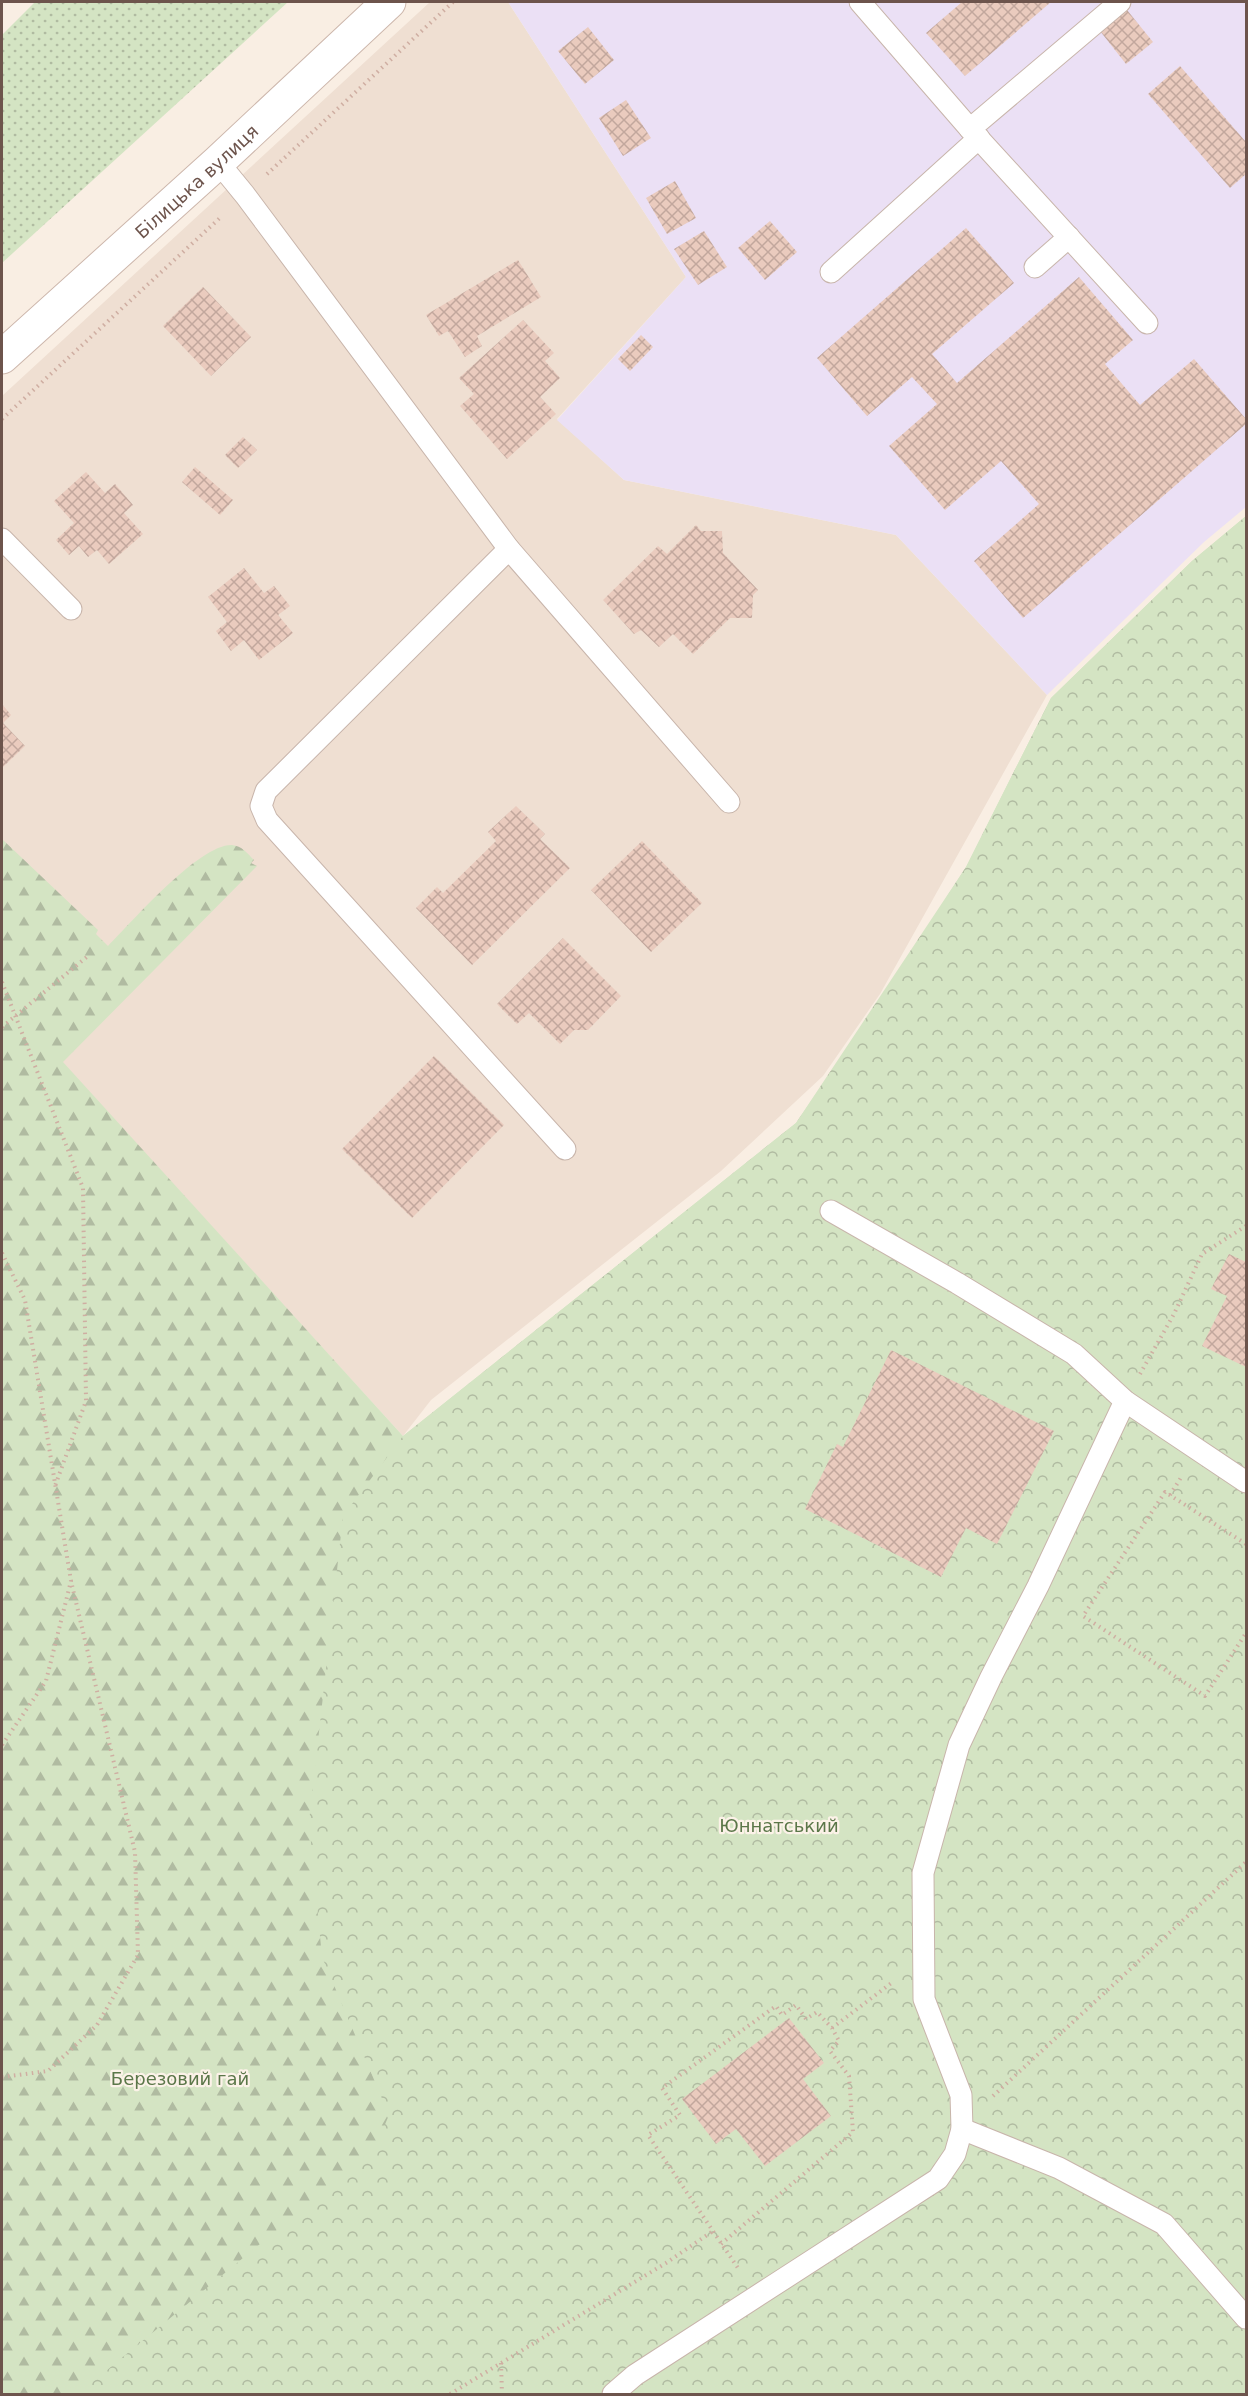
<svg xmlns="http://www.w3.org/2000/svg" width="1248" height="2396" font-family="'DejaVu Sans',sans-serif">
<defs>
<pattern id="grass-dots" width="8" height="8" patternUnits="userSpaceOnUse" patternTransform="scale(1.5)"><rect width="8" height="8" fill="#d4e4c3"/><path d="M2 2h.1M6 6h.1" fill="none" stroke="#b0bba1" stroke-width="1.8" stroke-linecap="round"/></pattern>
<pattern id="forest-firs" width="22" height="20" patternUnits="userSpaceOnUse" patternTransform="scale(1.5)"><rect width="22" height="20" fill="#d4e4c3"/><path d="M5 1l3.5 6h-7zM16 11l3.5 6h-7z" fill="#b0bba1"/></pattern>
<pattern id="park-crowns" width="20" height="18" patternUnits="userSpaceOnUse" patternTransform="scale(1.5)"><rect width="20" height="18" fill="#d4e4c3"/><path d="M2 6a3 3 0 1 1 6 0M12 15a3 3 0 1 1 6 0" fill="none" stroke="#b0bba1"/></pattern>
<pattern id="building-cross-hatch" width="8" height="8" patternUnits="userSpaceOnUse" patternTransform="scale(1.5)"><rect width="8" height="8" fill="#eacbbe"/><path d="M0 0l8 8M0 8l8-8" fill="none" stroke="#c2a79d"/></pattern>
</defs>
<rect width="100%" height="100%" fill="#f9eee3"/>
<polygon fill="#efdfd2" points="430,2 508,2 686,277 557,419 624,480 896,535 1047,695 880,994 823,1076 721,1171 431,1400 403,1436 60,1060 2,858 2,396"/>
<polygon fill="#ebe0f5" points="508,2 1246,2 1246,507 1204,542 1047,695 896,535 624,480 557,420 686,277"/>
<polygon fill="url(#grass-dots)" points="35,2 288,2 2,263 2,35"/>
<path fill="url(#forest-firs)" d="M1246,516l-811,1878h-433v-1555l96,91 -2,4 12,12c24,-24 91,-102 124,-101 10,1 15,8 22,15l-3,3 6,3 -194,196 340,374 393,-313 85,-124 85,-132 85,-169 141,-137z"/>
<polygon fill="url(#park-crowns)" points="1246,516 1246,2394 78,2394 356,2165 377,2143 389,2115 322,1957 309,1822 343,1516 403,1436 796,1123 966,867 1051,698 1192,561"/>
<g fill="url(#building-cross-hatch)">
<polygon points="962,2 1051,2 965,76 926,33"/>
<polygon points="1127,10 1153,42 1126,64 1100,31"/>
<polygon points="588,27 614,60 585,84 558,51"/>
<polygon points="1180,66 1246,142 1246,174 1230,188 1148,94"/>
<polygon points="626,100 651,138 623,156 599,118"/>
<polygon points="675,181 696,218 667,234 646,198"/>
<polygon points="770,221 797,252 765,280 738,248"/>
<polygon points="966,228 1014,283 932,354 957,383 1079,277 1133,340 1105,364 1140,405 1194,359 1246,419 1246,424 1023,618 974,561 1039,504 1001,461 945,510 889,446 937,404 912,377 867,416 817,358"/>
<polygon points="704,231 727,267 698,285 674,249"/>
<polygon points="518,260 541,297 477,336 482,346 465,357 448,331 439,336 426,315"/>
<polygon points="203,287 251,337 211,376 163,326"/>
<polygon points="523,320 554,353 545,361 560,378 540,397 556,414 507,459 460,406 474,394 459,378"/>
<polygon points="641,335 653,347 630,371 618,359"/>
<polygon points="243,437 257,450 238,468 225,455"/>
<polygon points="195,467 233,500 220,515 182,482"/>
<polygon points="86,472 105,493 115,484 133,505 124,513 143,534 109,564 97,550 88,557 79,546 69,555 56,540 74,523 54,501"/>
<polygon points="696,525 701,531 722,531 723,553 758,590 753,595 752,618 730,618 693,654 673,634 659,647 641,630 634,634 603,600 658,546 667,554"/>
<polygon points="244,568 264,593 274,586 290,606 278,615 293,633 259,660 244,640 231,651 216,631 227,622 208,597"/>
<polygon points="2,704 11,715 3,723 25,746 2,768"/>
<polygon points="516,806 545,834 540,839 570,868 472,965 416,908 437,887 443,893 496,841 488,832"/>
<polygon points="642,841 702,903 651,952 591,890"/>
<polygon points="563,938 621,996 588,1030 574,1030 560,1044 529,1013 517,1024 497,1004"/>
<polygon points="434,1056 504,1125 412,1218 342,1149"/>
<polygon points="1229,1254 1246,1262 1246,1367 1202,1346 1227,1296 1211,1289"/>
<polygon points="891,1350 1054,1431 997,1544 966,1528 941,1577 805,1509 837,1444 843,1447"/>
<polygon points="789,2018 824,2063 803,2079 831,2116 765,2166 736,2129 716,2144 682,2099"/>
</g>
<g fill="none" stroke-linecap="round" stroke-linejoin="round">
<g stroke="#c8b5ab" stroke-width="23">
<g id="service">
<polyline points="860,2 970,129 1147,323"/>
<polyline points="970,129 1120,2"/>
<polyline points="218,162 245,195 509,549 729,802"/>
<polyline points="1035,267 1069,237"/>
<polyline points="831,272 979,138"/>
<polyline points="2,539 71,609"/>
<polyline points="509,549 266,791 261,806 267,820 565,1149"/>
<polyline points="831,1211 957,1283 1074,1354 1125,1401 1246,1482"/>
<polyline points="962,2129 1059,2168 1164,2224 1246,2318"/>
<polyline points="613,2394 635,2375 938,2179 955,2154 962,2129 961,2095 924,1999 923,1873 959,1745 991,1677 1038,1586 1125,1401"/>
</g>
</g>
<g stroke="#cdb7ac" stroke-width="35">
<g id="secondary">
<path id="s1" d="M2,357l216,-195 171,-160"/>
</g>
</g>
<g stroke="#cfaea2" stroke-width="4" stroke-dasharray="1.5 4.5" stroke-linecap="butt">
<polyline points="267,174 453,2"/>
<polyline points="2,419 222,216"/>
<polyline points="2,982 83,1188 86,1401 55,1486"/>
<polyline points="2,1027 88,956"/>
<polyline points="2,1253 25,1300 71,1581 46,1681 2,1745"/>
<polyline points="1140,1374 1174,1314 1202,1254 1246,1226"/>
<polyline points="1170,1495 1182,1476"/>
<polyline points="1246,1544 1165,1492 1083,1616 1205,1696 1246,1633"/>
<polyline points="832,2028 894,1981"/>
<polyline points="2,2077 48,2071 97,2025 138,1955 135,1852 71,1581"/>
<polyline points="993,2096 1246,1862"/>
<polyline points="721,2244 853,2132 849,2076 830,2051 839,2041 832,2028 817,2012 806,2019 796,2005 782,2015 776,2006 662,2088 680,2115 648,2135 740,2271"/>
<polyline points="501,2363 502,2394"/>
<polyline points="450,2394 666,2263 713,2231"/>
</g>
<use href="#service" stroke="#fff" stroke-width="21"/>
<use href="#secondary" stroke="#fff" stroke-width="33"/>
</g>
<g text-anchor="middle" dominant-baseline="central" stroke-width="4.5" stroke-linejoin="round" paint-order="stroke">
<g font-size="18" fill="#6d544c" stroke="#fcf2e8">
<text stroke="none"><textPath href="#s1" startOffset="262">Білицька вулиця</textPath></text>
</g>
<g font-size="18" fill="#5b7749" stroke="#fcf2e8">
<text x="779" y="1825">Юннатський</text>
<text x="180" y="2078">Березовий гай</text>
</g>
</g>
<rect width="1248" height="2396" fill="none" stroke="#6d544c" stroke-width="6"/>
</svg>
